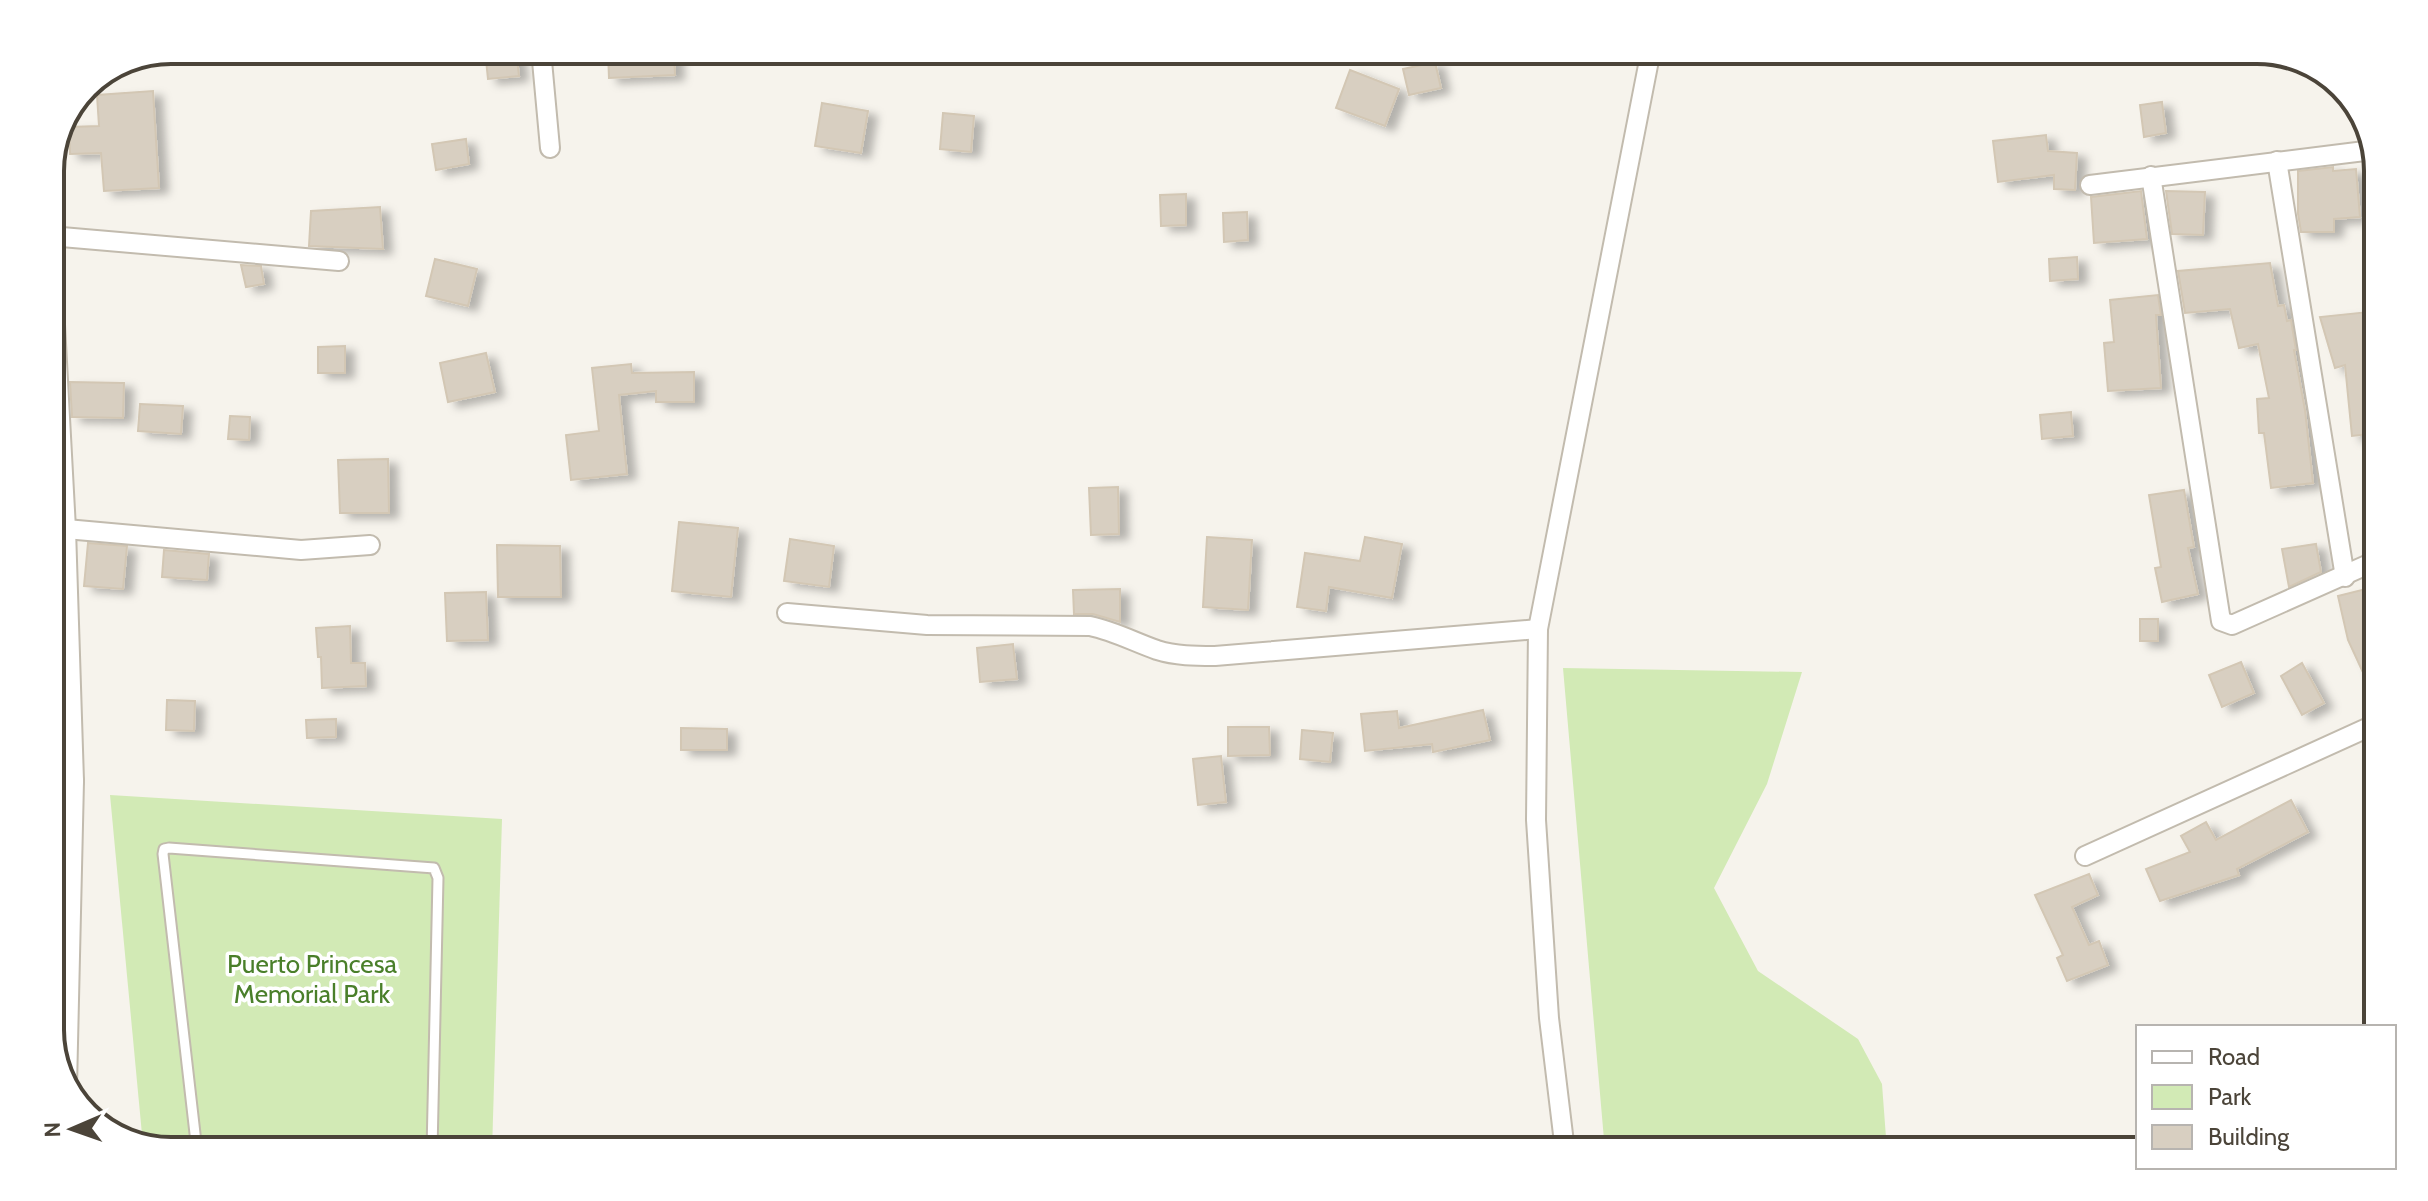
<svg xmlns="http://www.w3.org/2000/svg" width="2428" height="1201" font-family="Cabin,sans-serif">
<defs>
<filter id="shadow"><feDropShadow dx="9" dy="5" stdDeviation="4" flood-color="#0004"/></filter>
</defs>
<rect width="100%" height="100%" fill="#f6f3ec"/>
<polygon fill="#eae5da" points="50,776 54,836 50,1036"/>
<g fill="#d2eab5">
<polygon points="1563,668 1802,672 1767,784 1714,888 1758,971 1858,1039 1882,1084 1887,1151 1605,1151"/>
<polygon points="110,795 502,819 492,1151 171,1151 143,1145"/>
</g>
<g fill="#d8cfc1" stroke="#d3c7b4" stroke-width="2" filter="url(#shadow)">
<polygon points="485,50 516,50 519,76 488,79"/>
<polygon points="608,50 674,50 675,75 609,78"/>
<polygon points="1435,62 1441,88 1409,95 1403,69"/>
<polygon points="1350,70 1399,89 1385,126 1336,108"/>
<polygon points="153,91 159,188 104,191 101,153 70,154 69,127 99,126 97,95"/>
<polygon points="2162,102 2166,133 2144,137 2140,105"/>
<polygon points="822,103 868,111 861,153 815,146"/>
<polygon points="943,113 974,116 971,152 940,149"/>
<polygon points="2046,135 2048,151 2077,153 2075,190 2054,189 2054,175 1998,182 1993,141"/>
<polygon points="466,139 469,164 436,170 432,144"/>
<polygon points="2333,167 2333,171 2356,169 2360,217 2334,219 2334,232 2301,232 2298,214 2298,171"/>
<polygon points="2141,191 2147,239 2094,243 2091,197"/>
<polygon points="2166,191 2205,192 2203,235 2172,234"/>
<polygon points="1186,194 1186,225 1161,226 1160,195"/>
<polygon points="380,207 383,249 309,246 311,211"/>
<polygon points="1247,212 1248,240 1224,242 1223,213"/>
<polygon points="2077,257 2078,279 2050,281 2049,259"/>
<polygon points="435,259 477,269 468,306 426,296"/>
<polygon points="2270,263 2278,306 2284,305 2287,321 2291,320 2296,350 2294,350 2305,410 2313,483 2271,488 2264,433 2259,433 2257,399 2269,398 2258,344 2239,348 2230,309 2185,313 2178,271"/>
<polygon points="241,265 261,266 264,284 246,287"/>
<polygon points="2158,295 2161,315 2156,315 2161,388 2108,391 2104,343 2114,342 2110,300"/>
<polygon points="2378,311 2378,433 2352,436 2345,365 2335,368 2320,317"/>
<polygon points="345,346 345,373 318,373 318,347"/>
<polygon points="486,353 495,392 448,402 440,363"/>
<polygon points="631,364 632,373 694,372 694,402 656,402 656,391 619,395 627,474 571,480 566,435 599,431 592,368"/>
<polygon points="70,382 124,383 123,418 72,417"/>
<polygon points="140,404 183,406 181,434 138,431"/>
<polygon points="2071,412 2073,436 2042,439 2040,415"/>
<polygon points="230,416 250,417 249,440 228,439"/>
<polygon points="388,459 389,513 340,513 338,460"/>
<polygon points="1118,487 1119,534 1091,535 1089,488"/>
<polygon points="2184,490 2194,547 2188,548 2198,594 2162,602 2155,568 2161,567 2149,495"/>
<polygon points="679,522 738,528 731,597 672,591"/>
<polygon points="1207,537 1252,540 1248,610 1203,607"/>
<polygon points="1365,537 1402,544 1392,598 1329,587 1326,611 1297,607 1305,553 1360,561"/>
<polygon points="790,539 834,546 829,587 784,581"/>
<polygon points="88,543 127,546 123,589 84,586"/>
<polygon points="2316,544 2321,572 2289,587 2282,549"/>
<polygon points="497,545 560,546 561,597 498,597"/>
<polygon points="164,550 209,554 207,580 162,577"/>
<polygon points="2378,586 2378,606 2370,609 2378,644 2378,705 2348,640 2338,596"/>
<polygon points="1120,589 1120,622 1093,614 1074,614 1073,590"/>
<polygon points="486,592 488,640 447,641 445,593"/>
<rect x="2140" y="619" width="18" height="22"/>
<polygon points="350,626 351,663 365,663 366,686 322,688 321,657 318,657 316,628"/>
<polygon points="1013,644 1017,679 980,682 977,648"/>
<polygon points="2241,662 2254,693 2222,707 2209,675"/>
<polygon points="2302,663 2324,703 2302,715 2281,676"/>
<polygon points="167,700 195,701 194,731 166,730"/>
<polygon points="1483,710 1490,740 1433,752 1432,744 1365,751 1361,714 1397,711 1399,728"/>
<polygon points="336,719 336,737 307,738 306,720"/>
<polygon points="1228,727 1269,727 1270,755 1228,756"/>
<polygon points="681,728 727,729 727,750 681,750"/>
<polygon points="1302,730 1333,733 1330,762 1300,759"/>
<polygon points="1221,756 1226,802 1198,805 1193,759"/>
<polygon points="2291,800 2308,832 2237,869 2239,875 2160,901 2146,869 2190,852 2181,836 2206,822 2216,840"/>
<polygon points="2089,874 2098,895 2072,907 2089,945 2099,941 2108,965 2067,981 2057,958 2063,955 2035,895"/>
</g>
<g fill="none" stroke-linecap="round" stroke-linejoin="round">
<g stroke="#c2bbae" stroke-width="13">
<polyline id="service" points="197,1151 163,854 164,849 169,848 434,868 438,878 432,1151"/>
</g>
<g stroke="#c2bbae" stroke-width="22">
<g id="minor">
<polyline points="541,50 550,148"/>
<polyline points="2277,161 2345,577"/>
<polyline points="2151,176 2221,621 2232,625 2378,560"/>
<polyline points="2090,185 2373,150"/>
<polyline points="50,232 66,529 74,781 67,1087"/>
<polyline points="50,236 339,261"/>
<polyline points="66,529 301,550 370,545"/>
<path d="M787,613l140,12 163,1c24,5 44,16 67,24 19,6 38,6 58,6l323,-27"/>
<polyline points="50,780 74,781"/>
<polyline points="2085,856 2378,723"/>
<polyline points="1565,1151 1549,1018 1536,820 1538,629 1651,50"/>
</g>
</g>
<use href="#service" stroke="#fff" stroke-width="9"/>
<use href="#minor" stroke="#fff" stroke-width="18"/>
</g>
<g text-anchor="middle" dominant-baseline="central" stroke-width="7" stroke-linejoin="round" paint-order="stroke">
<g font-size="26" fill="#4a7f2a" stroke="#fff">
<text x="312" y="964">Puerto Princesa<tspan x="312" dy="30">Memorial Park</tspan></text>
</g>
</g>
<path d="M0 0H2428V1201H0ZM171 64H2257A107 107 0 0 1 2364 171V1030A107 107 0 0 1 2257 1137H171A107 107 0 0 1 64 1030V171A107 107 0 0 1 171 64Z" fill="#fff" fill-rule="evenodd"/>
<path fill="none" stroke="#4b4439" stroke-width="4" d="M171 64H2257A107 107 0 0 1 2364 171V1030A107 107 0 0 1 2257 1137H171A107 107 0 0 1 64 1030V171A107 107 0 0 1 171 64Z"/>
<rect x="2136" y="1025" width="260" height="144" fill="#ffffff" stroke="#b7b4b0" stroke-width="2"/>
<rect x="2152" y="1051" width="40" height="12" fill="#ffffff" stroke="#b7b4b0" stroke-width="2"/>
<text x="2208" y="1065" font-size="24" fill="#4b4439">Road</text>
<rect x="2152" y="1085" width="40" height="24" fill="#d2eab5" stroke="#b7b4b0" stroke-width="2"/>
<text x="2208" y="1105" font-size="24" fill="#4b4439">Park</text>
<rect x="2152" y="1125" width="40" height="24" fill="#d8cfc1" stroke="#b7b4b0" stroke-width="2"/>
<text x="2208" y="1145" font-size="24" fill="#4b4439">Building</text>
<g transform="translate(72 1129) rotate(268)" stroke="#ffffff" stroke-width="6" paint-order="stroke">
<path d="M0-6L14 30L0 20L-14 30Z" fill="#4b4439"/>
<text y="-12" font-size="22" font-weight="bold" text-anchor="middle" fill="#4b4439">N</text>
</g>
</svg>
